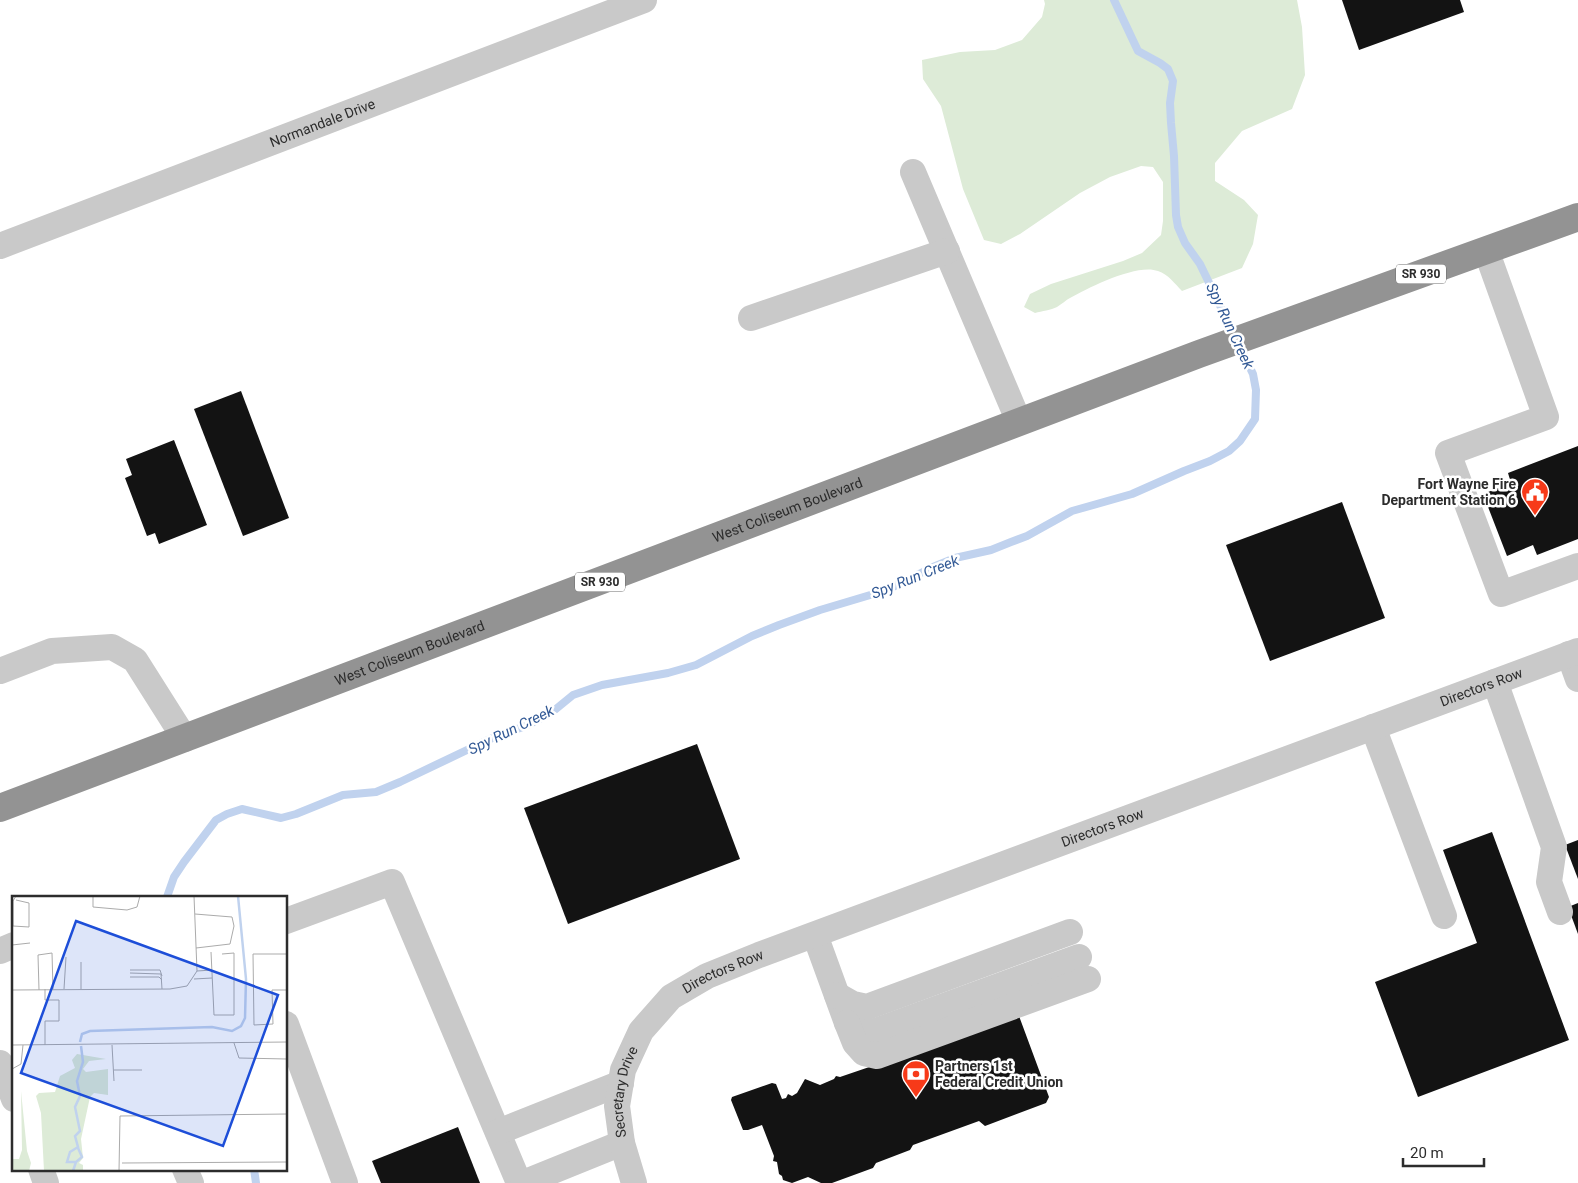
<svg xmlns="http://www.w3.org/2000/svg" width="1578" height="1183" font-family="Roboto,sans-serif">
<rect width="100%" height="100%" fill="#fff"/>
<path fill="#ddebd7" d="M1044,0h253l5,27 3,48 -13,34 -50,22 -27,32v18l29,19 14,15 -5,29 -11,24 -60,23c-7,-7 -14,-17 -24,-20 -20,-8 -69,16 -88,27 -4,2 -8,6 -13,9 -6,3 -15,4 -22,6l-11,-6 6,-13 21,-10 72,-23 19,-8 19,-18 2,-14v-39l-10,-15 -12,-1 -31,11 -30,16 -60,41 -19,10 -17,-4 -21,-51 -22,-83 -18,-27 -1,-19 38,-8 35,-2 27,-10 20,-23 3,-13z"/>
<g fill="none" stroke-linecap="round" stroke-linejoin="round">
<g stroke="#c0d2ee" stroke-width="8">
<polyline points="167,897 174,877 184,862 216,820 227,814 242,809 281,818 296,814 343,795 376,792 400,782 490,739 528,725 551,713 573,695 602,685 668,673 696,665 752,636 779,625 820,610 887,590 933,567 955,558 991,550 1011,542 1027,536 1072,511 1132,494 1184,471 1210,461 1229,451 1240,441 1255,419 1256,390 1253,374 1200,264 1185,243 1178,227 1176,215 1174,156 1171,123 1170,103 1173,81 1168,69 1160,63 1138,51 1114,0"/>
<polyline points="254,1169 256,1183"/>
</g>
</g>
<g fill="#131313">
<polygon points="1342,0 1460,0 1464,12 1359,50"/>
<polygon points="241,391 289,518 243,536 194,409"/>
<polygon points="174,440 207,525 159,544 155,533 147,536 125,478 132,475 126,459"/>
<polygon points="1578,446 1578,539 1537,555 1533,545 1507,556 1483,494 1511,483 1508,473"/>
<polygon points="1342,502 1385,618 1270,661 1226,545"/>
<polygon points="697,744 740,859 568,924 524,808"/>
<polygon points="1492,832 1569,1040 1418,1097 1375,982 1477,943 1443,850"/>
<polygon points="1578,840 1578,879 1565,845"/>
<polygon points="1578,903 1578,934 1568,907"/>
<polygon points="1019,1016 1049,1097 1046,1103 985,1126 979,1121 913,1145 910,1150 876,1163 873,1168 832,1183 821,1183 808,1177 792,1183 783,1180 782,1176 779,1174 777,1162 773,1161 774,1156 762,1125 748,1130 743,1130 731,1100 732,1097 772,1083 776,1084 782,1099 786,1098 788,1094 792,1096 797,1093 805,1079 820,1085 834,1079 836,1076 840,1077"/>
<polygon points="458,1127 480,1183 381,1183 372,1161"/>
</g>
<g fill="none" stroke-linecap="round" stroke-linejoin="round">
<g stroke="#c9c9c9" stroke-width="26">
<polyline points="913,172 1019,422"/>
<path id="s1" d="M0,246l644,-246"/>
<polyline points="1486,250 1546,417 1448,453 1501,594 1578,566"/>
<polyline points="751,318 947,251"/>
<polyline points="1569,654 1578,679"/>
<polyline points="0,671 52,651 112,647 135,660 185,739"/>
<polyline points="1495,682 1554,847 1549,882 1560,912"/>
<polyline points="1373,727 1444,916"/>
<polyline points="286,921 392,882 519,1183"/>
<polyline points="815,935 847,1023 861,1031 873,1032 1079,957"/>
<polyline points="0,951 14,945"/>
<polyline points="837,995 853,1004 867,1007 1070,932"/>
<polyline points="847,1023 855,1043 864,1053 877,1056 1088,979"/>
<polyline points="286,1024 345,1183"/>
<polyline points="0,1063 14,1099"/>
<polyline points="498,1132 621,1083"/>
<polyline points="41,1169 46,1183"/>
<polyline points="185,1169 191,1183"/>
<polyline points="523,1183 622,1143"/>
<path id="s2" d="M634,1183l-12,-40 -5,-37 6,-36 18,-39 30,-34 36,-21 52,-21 819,-304"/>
</g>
<path stroke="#939393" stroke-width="28" id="s3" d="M0,808l1199,-454 379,-137"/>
</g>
<defs>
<g id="civic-pin" transform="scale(1.4375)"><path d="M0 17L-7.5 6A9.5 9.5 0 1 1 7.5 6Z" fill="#f73a19" stroke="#fff"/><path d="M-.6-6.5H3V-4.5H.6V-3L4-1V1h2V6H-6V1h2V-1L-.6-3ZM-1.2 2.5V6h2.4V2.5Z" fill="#fff"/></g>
<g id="bank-pin" transform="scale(1.4375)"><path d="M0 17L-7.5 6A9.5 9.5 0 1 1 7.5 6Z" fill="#f73a19" stroke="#fff"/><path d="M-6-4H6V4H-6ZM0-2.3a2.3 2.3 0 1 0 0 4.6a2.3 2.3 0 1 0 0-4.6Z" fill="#fff"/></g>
</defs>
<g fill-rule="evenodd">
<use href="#civic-pin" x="1535" y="492"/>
<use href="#bank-pin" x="916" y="1074"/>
</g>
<g text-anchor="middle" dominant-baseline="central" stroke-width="5" stroke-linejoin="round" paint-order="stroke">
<g fill="#fff" stroke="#6b6b6b" stroke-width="1">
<rect x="1396" y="264.5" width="50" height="19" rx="4"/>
<rect x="575" y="572.5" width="50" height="19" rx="4"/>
</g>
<g font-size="12" font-weight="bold" fill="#2c2c2c">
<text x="1421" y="274">SR 930</text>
<text x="600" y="582">SR 930</text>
</g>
<g font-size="14" fill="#2c2c2c" stroke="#fff">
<text stroke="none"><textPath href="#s1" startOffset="345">Normandale Drive</textPath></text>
<text stroke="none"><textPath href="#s3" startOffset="842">West Coliseum Boulevard</textPath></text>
<text stroke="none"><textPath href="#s3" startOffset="438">West Coliseum Boulevard</textPath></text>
<text stroke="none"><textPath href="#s2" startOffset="1072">Directors Row</textPath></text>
<text stroke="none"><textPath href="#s2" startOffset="668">Directors Row</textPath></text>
<text stroke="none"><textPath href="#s2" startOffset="262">Directors Row</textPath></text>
<text stroke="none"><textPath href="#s2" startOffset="94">Secretary Drive</textPath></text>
</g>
<g font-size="14" font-weight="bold" fill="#2c2c2c" stroke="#fff" text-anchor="end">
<text x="1516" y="484">Fort Wayne Fire<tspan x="1516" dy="16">Department Station 6</tspan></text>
<text x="935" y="1066" text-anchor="start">Partners 1st<tspan x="935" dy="16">Federal Credit Union</tspan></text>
</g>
<g font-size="15" font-style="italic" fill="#325995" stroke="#fff">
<text transform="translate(1230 326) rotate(65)">Spy Run Creek</text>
<text transform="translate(915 577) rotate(-22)">Spy Run Creek</text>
<text transform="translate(511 730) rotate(-26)">Spy Run Creek</text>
</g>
</g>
<g transform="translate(12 896)">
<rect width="275" height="275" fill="#fff"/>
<path d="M65,158l29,5 -17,2 -6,8 3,3 22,-3v26l-14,-2 -4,4 -9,42 2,19 -4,5 4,2v6h-39l-3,-58 -5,-17 3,-3 16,-1 5,-16 15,-8 -3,-8zM9,195l6,60 4,12 -2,8h-17v-12h7l3,-9z" fill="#ddebd7"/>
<path fill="none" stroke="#c0d2ee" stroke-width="2.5" d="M68,146l2,-8 8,-3 122,-4 20,4 9,-5 4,-8 1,-39 -8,-83M64,266l6,-5 -4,-9M61,275l3,-9h-9l3,-10 8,-5 -3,-11 5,-5 -5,-24 5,-11 -3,-15 6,-19 -2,-16"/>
<path fill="none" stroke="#ababab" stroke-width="1" d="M4,0l-3,5v25l16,1v-24l-13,-3M81,0v11l34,3 10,-3 3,-11M183,18l37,3 2,9 -4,18 -34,4M0,49l18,-2M199,56l3,63h20v-62l-12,1M275,58h-34l1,71 19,-1 -1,-34h15M69,66v27M118,74h30l2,6M185,75l15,-1M118,77l31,1 1,15M118,81h29l3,3M182,83l18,-1M33,93v11h14v21h-14v24M52,93l2,-32M0,94l158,-1 17,-3 10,-15 -3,-75M27,94l-1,-35 14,-2 1,36M222,147l5,15 48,1M0,149l275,-3M100,149l2,36M0,173l9,-5 2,-19M102,174h28M110,267l165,-1M107,275l1,-55 167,-2"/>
<path fill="#1d4ed8" fill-opacity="0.15" stroke="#1d4ed8" stroke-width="2.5" d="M64,25l202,74 -55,151 -202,-73z"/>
<rect width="275" height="275" fill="none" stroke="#2c2c2c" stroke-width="2.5"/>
</g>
<path d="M1403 1158v8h81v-8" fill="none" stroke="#2c2c2c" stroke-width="2.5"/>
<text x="1410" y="1158" font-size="15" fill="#2c2c2c" stroke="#ffffff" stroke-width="4" paint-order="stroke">20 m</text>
</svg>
